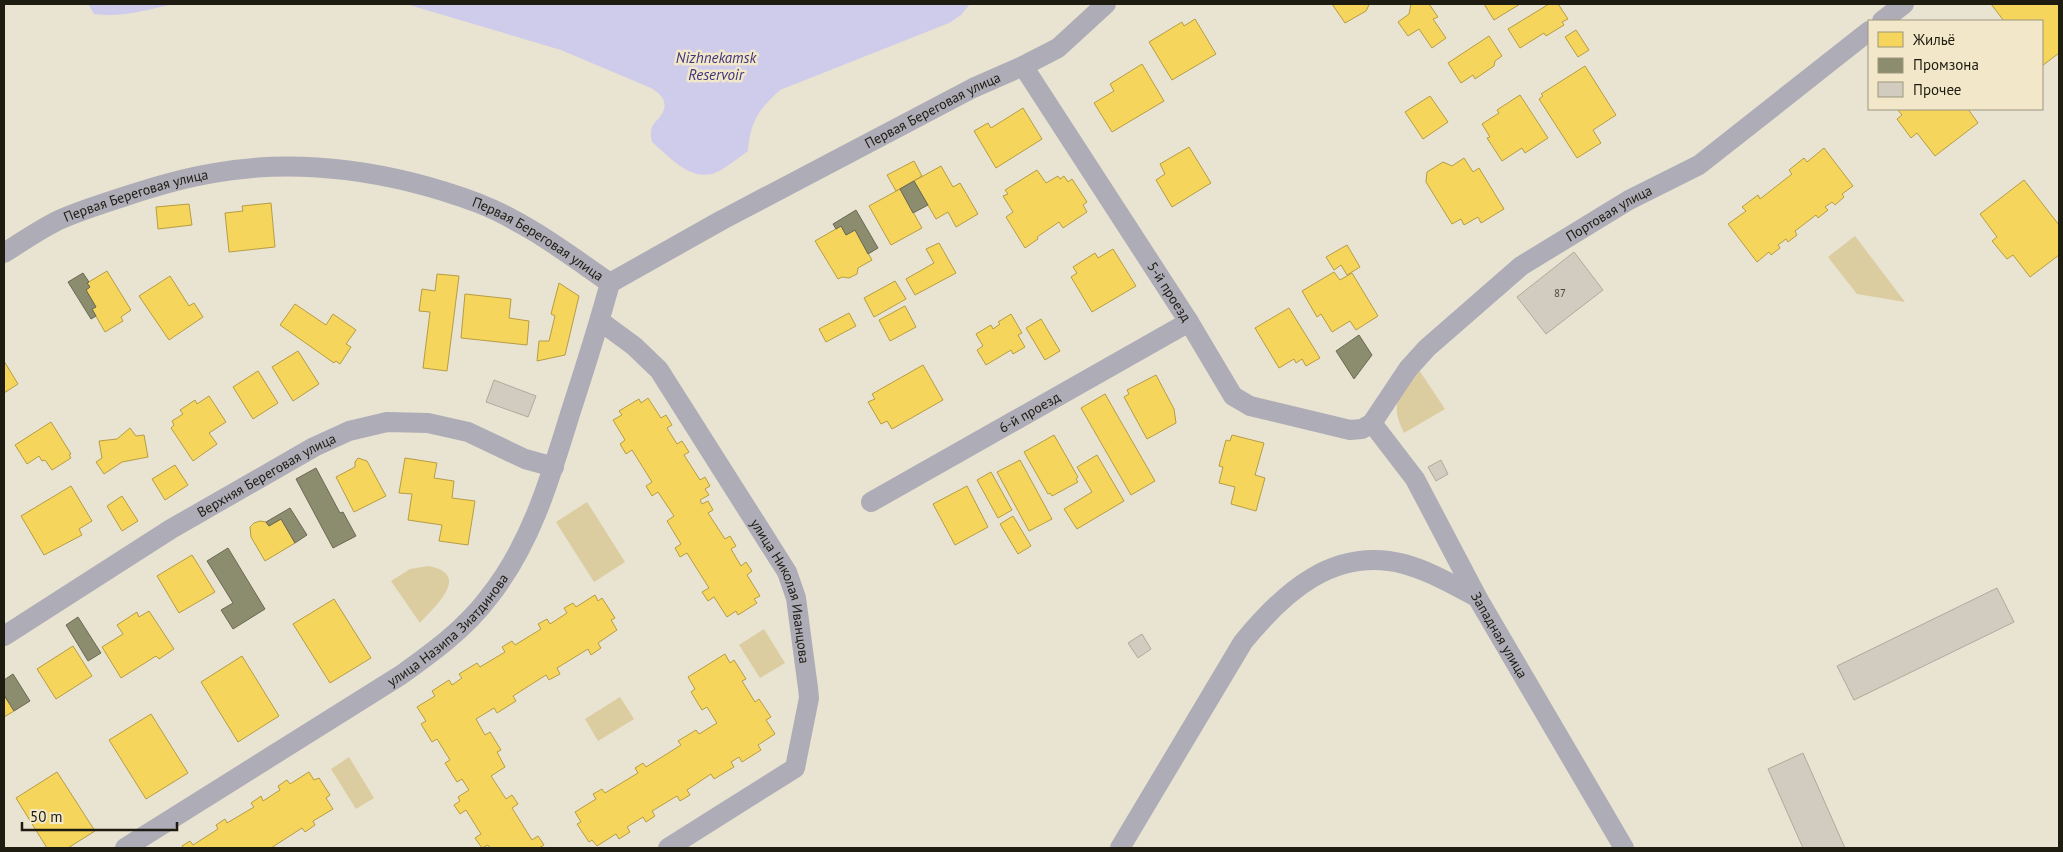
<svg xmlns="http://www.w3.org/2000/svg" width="2063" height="852" font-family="'PT Sans',sans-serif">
<rect width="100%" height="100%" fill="#e9e3d2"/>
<g fill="#dbcda0">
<polygon points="1855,236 1905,302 1857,294 1828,257"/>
<path d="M1419,370l26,39 -41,24c-15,-30 -5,-40 15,-63z"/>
<polygon points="587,502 625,562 594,582 556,522"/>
<path d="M429,566c43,9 6,40 -9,57l-29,-42 19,-12z"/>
<polygon points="764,629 785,663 760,678 739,645"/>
<polygon points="620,697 634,719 598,741 585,719"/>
<polygon points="349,757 374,798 356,809 331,769"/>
</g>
<g fill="#cecbeb">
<path d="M88,4h85c-26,6 -52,14 -79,10z"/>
<path d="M406,4h564l-9,11 -12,8 -169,67c-21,19 -30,32 -32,61 -9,6 -19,15 -29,20 -26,14 -49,-14 -67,-29 -1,-5 -2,-10 0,-15 2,-5 7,-8 10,-13 7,-12 -1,-20 -11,-26l-90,-38z"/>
</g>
<g fill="#f6d55c" stroke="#b59d45">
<polygon points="1332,4 1369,4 1369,5 1366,11 1345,23"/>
<polygon points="1411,4 1429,4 1438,17 1433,19 1446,38 1432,48 1419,29 1408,36 1398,22 1409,14"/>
<polygon points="1484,4 1520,4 1494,20"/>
<polygon points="1549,4 1558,4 1568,19 1562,22 1564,25 1546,36 1544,33 1520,48 1508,29"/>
<polygon points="1991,4 2059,4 2059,53 2042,66 2042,21 2004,21"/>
<polygon points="1195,19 1216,54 1172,80 1149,42 1182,22 1184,26"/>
<polygon points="1576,30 1589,50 1578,57 1565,37"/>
<polygon points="1489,36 1502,56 1495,61 1494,66 1475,79 1473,75 1461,83 1448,63"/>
<polygon points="1142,64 1164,101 1112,132 1094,103 1114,91 1110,84"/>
<polygon points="1585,66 1616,115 1593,130 1601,143 1577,158 1539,99 1543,96 1541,94"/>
<polygon points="1520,95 1548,138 1525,153 1522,148 1502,161 1487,138 1490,137 1482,124 1499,113 1497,110"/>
<polygon points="1430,96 1448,122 1423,139 1405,112"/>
<polygon points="1023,108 1042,139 996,168 974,131 988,123 991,128"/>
<polygon points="1897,109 1968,109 1978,123 1935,156 1917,133 1911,138 1897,119 1902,115"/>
<polygon points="1189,147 1211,183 1172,207 1156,180 1165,174 1160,164"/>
<polygon points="1824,148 1853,186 1842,194 1844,197 1835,205 1832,202 1825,207 1828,210 1818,218 1816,215 1795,231 1797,235 1788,242 1786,239 1778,245 1780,248 1771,255 1769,252 1757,262 1728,224 1746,211 1742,207 1758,195 1760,199 1792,174 1789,170 1804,158 1807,162"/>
<polygon points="1464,158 1473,172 1479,168 1504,209 1481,223 1478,217 1464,225 1461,219 1452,224 1426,182 1427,172 1443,162 1452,166"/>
<polygon points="914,161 922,176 896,191 887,175"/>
<polygon points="941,166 953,187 960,183 978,214 956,227 948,212 936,219 914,181"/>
<polygon points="1037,170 1046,183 1058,176 1060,179 1064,176 1068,182 1072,179 1087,202 1083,205 1087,212 1063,228 1059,222 1037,237 1038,239 1025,248 1006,217 1013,212 1003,196 1008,194 1005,190"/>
<polygon points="2024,180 2059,225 2059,255 2030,277 2013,255 2007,259 1992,241 1997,237 1980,214"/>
<polygon points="900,189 922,228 891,245 869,206"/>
<polygon points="271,203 275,247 229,252 225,213 243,211 242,206"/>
<polygon points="189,204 192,225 158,229 156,207"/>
<polygon points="841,226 846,235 855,230 872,260 858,268 857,274 849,278 842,277 838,279 815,241"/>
<polygon points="939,243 956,273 915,295 906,279 934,263 926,249"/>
<polygon points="1347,245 1360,267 1347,275 1341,265 1334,270 1326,257"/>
<polygon points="1113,249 1136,286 1092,312 1071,277 1077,273 1073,267 1095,253 1098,258"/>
<polygon points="107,271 131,310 121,317 123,321 105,332 92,309 96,307 86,290 90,287 87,283"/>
<polygon points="1334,272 1340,280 1352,273 1378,316 1356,330 1350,321 1332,332 1321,314 1317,317 1302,291"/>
<polygon points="437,274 459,276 447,371 423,368 430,312 419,311 422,289 435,291"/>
<polygon points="170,276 189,306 194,303 203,317 169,340 139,296"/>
<polygon points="895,281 906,299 874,317 864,298"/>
<polygon points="559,283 579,296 565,355 537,361 539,341 549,341 555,316 551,314"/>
<polygon points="465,294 511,299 509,318 529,321 527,345 461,338"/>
<polygon points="295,304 326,325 333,314 356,330 346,344 351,347 340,364 336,361 334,363 280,325"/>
<polygon points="905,306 916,327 890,341 879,320"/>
<polygon points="1289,308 1320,358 1306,366 1302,359 1296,363 1294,359 1279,368 1255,328"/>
<polygon points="849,313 856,326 826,342 819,329"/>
<polygon points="1011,314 1022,333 1018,335 1025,347 1013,354 1011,350 986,365 977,350 983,346 976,334 991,325 993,329 1000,324 998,322"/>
<polygon points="1041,319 1060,351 1045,360 1026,328"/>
<polygon points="298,351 319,384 293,401 272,367"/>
<polygon points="4,361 18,384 4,393"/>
<polygon points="923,365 943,400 892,429 887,421 881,424 868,402 875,399 872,394"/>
<polygon points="258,371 278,403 253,419 233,387"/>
<polygon points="1156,375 1174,409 1176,423 1147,439 1124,397 1129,394 1127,390"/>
<polygon points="1105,394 1155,481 1131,495 1081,408"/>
<polygon points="209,396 226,422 209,433 217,444 193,461 171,428 174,425 172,421 183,414 180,410 195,400 197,404"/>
<polygon points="648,398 661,418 666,415 672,425 667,428 677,444 682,441 689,452 684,455 700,480 705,477 710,486 705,489 709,495 700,500 702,504 708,501 713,510 708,513 725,539 730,536 736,546 731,549 741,566 746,562 752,571 747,575 760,596 754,599 757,603 738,615 736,611 727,617 714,597 708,601 702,592 709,588 687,553 680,557 675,548 681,544 667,521 674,516 658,492 652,496 646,486 652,482 632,450 626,454 620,444 625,440 613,420 622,415 619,411 639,399 641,403"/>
<polygon points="51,422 71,454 69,455 71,458 52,470 45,460 42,461 39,456 27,464 15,445"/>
<polygon points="130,428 136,436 144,435 148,457 122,462 104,474 96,462 102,458 99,441 117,439"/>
<polygon points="1054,435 1078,477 1076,479 1078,482 1052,496 1050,493 1048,494 1024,452"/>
<polygon points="1232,435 1264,443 1255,475 1265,478 1256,511 1231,504 1235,487 1219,483 1223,467 1219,466 1226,440 1230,441"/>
<polygon points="1097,455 1124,501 1077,529 1064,509 1092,492 1077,467"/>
<polygon points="358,458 367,461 386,496 354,512 336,477 355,467 355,462"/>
<polygon points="405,458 437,463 434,478 454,481 452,498 475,501 468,545 439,541 442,525 408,520 412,494 399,493"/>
<polygon points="1020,460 1052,519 1029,531 997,472"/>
<polygon points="175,465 188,485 165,500 152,479"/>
<polygon points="991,472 1012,510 998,518 977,480"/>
<polygon points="71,486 92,521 79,529 82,535 44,555 21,516"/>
<polygon points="967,486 988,527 955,545 933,504"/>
<polygon points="122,496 138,521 122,531 107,506"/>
<polygon points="1013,516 1031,546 1018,554 1000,524"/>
<polygon points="281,519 295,543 265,561 251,537 250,527 254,523 260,521 266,522 269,526"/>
<polygon points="192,555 215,592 179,613 157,576"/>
<polygon points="595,595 598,601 602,598 615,618 611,620 617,630 598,643 601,648 591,655 588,649 557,668 560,674 549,680 546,675 513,696 516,701 497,713 494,708 476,719 485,735 490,732 501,750 497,752 505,767 491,776 506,799 512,795 518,804 512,808 532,840 538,836 544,845 539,848 490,848 488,845 482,848 475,838 481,834 466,810 460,814 454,805 460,801 458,797 469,790 462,779 457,782 445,763 450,760 437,739 432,742 421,724 426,721 417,707 435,696 432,691 449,680 452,685 462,678 459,674 477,663 480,667 505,652 502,647 512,641 515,645 541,629 538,624 547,619 550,624 567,613 564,608 573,603 576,607"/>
<polygon points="334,599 371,658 330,683 293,624"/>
<polygon points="149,611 174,649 159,659 156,656 121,678 102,647 123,634 117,625 137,612 139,617"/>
<polygon points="73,646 92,676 56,699 37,669"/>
<polygon points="725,654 730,663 734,660 746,679 742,681 755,702 759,699 771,717 766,720 775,734 758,745 761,750 742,762 739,757 731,762 734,767 714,779 711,774 687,790 690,795 680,801 677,796 652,811 655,816 646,822 643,817 627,827 630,832 619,839 616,834 597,846 592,840 589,842 577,824 581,822 575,812 596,799 593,794 602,789 605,793 638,773 635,768 643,763 646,767 681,745 678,741 696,730 699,734 717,723 707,707 702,710 691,692 695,689 688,677"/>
<polygon points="242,656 279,716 238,742 201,682"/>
<polygon points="4,695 14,711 4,717"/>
<polygon points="151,714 188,773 146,799 109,740"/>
<polygon points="57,772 95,831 68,848 47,848 16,798"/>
<polygon points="309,772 314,780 319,778 330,795 326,798 333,809 313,821 315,825 305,832 302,828 271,848 183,848 182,846 190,841 193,845 218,829 216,825 225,819 227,823 254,807 251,803 261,796 263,801 280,790 278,786 287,780 290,784"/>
</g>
<g fill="#8c8c6e" stroke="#6b6a52">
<polygon points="914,181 928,205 913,213 900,189"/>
<polygon points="856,210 878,248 868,254 855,230 846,235 841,226 836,229 833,224"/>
<polygon points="83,273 89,282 87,283 90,287 86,290 96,307 92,309 96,316 91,319 68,282"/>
<polygon points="1359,335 1372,355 1354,379 1336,351"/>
<polygon points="316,468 340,513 343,512 356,536 333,548 296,479"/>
<polygon points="290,508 307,535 295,543 281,519 269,526 266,522"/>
<polygon points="228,548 265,609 233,629 221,610 233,603 207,561"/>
<polygon points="78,617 101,653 88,661 66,625"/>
<polygon points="13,674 30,701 14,711 4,695 4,680"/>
</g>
<g fill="#d1ccbf" stroke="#aeaa9d">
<polygon points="1574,252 1603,290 1546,334 1517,297"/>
<polygon points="494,380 536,396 528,417 486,402"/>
<polygon points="1441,460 1448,474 1436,481 1428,467"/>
<polygon points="1997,588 2014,622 1854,700 1837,666"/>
<polygon points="1142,634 1151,649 1138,658 1128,643"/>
<polygon points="1803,753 1845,848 1803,848 1768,769"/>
</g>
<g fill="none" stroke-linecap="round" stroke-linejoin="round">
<g stroke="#adacb7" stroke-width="20">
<polyline points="1882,21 1904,4"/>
<path id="s1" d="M1023,66l166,256 44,74 17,10 100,24 12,-1 10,-6 36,-54 19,-21 94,-82 108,-66 70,-35 170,-134"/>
<path id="s2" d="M4,253c18,-11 36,-24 55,-33 20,-9 43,-16 64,-23 30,-10 60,-19 91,-24 88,-16 181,-1 264,30 48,19 90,51 132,80"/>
<path id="s3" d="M610,283l112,-63 251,-132 50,-22 35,-18 48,-44"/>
<path id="s4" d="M600,321l34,25 25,24 128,202 9,26 12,90 1,10 -14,70 -127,80"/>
<path id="s5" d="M1372,423l43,56 62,118 147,251"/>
<path id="s6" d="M871,502l318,-180"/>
<path id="s7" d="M4,636l167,-107 143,-82 35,-16 38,-9 41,1 40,9 57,27 29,8"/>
<path id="s8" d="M125,848l276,-173c32,-23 64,-46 88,-78 42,-53 61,-118 81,-183 14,-43 28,-87 40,-131"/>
<path d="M1120,848l123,-206c41,-50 91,-96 161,-78 26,7 49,21 73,33"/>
</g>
</g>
<g text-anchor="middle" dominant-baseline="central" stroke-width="5" stroke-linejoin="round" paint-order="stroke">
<g font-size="11" fill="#4c483d">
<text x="1560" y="293">87</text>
</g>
<g font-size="14" fill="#1e1b10" stroke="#f2e8c9">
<text stroke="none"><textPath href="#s3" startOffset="366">Первая Береговая улица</textPath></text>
<text stroke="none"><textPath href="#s2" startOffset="145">Первая Береговая улица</textPath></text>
<text stroke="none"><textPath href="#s1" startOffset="858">Портовая улица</textPath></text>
<text stroke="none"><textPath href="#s2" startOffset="565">Первая Береговая улица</textPath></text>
<text stroke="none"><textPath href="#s1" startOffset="269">5-й проезд</textPath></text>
<text stroke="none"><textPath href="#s6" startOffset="182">6-й проезд</textPath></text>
<text stroke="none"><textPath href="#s7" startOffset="308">Верхняя Береговая улица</textPath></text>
<text stroke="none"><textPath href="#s4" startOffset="332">улица Николая Иванцова</textPath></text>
<text stroke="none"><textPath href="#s8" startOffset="391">улица Назипа Зиатдинова</textPath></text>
<text stroke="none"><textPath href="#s5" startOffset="248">Западная улица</textPath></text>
</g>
<g font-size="15" font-style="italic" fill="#3e337e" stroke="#f2e8c9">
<text x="716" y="57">Nizhnekamsk<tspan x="716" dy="17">Reservoir</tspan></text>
</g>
</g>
<rect width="2063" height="852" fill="none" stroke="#1e1b10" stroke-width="10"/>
<rect x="1868" y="20" width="175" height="90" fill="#f2e8c9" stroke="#9d967f"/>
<rect x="1878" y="32" width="25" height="15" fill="#f6d55c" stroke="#9d967f"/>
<text x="1913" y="45" font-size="15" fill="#1e1b10">Жильё</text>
<rect x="1878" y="58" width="25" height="15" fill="#8c8c6e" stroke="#9d967f"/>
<text x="1913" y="70" font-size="15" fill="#1e1b10">Промзона</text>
<rect x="1878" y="82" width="25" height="15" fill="#d1ccbf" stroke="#9d967f"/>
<text x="1913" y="95" font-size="15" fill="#1e1b10">Прочее</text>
<path d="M22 822v8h155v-8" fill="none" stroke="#1e1b10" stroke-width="2.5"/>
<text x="30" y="822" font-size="15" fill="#1e1b10" stroke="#f2e8c9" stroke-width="4" paint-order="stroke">50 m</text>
</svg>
